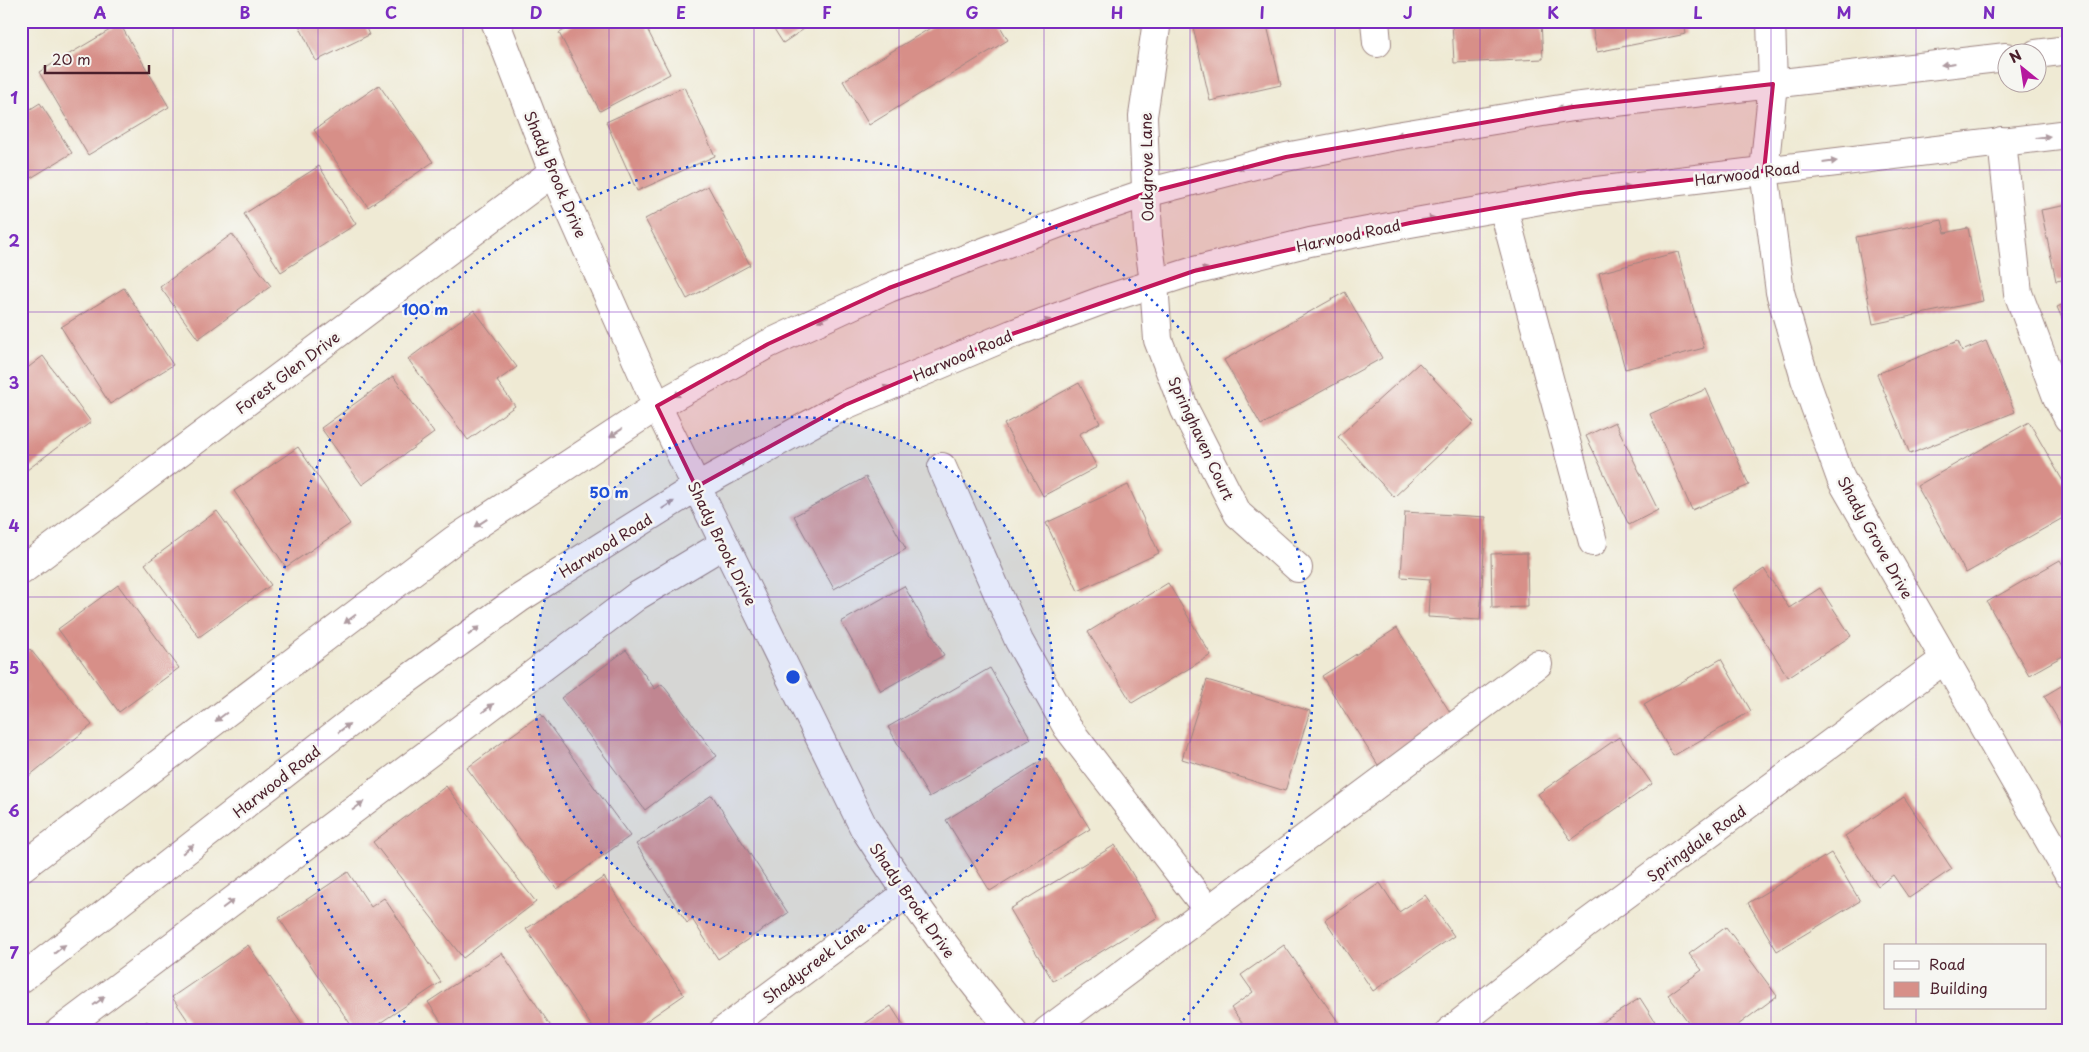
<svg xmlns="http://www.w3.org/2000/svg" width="2089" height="1052" font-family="'Playpen Sans',sans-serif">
<rect width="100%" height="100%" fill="#f6f6f2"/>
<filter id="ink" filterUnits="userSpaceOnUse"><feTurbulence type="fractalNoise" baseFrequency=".02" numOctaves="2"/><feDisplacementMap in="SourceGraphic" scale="10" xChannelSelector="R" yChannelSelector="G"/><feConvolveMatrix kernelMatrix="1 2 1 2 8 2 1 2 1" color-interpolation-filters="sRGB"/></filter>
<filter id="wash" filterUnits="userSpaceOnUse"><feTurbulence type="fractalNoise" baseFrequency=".0096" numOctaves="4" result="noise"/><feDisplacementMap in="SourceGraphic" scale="20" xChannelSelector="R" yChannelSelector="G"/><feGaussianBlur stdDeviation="1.12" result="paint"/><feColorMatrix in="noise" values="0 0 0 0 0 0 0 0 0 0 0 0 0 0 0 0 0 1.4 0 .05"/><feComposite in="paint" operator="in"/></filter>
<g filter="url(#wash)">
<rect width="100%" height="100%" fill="#efead4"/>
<g id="blocks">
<g fill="#d78f88">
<polygon points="297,21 363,21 369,35 316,61"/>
<polygon points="582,21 643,21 670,74 600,111 559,33"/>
<polygon points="769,21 816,21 783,43"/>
<polygon points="942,21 997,21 1008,40 869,125 843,81"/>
<polygon points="1218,21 1266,21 1281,85 1210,101 1193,27"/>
<polygon points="1452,21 1541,21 1543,59 1454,63"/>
<polygon points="1591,21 1684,21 1686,34 1597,52"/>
<polygon points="120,24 169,107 88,155 39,72"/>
<polygon points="379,85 433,162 368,207 314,130"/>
<polygon points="684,87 715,156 637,191 606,122"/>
<polygon points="40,103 72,153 21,184 21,115"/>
<polygon points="319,166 356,224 281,272 244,214"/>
<polygon points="708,186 750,265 687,299 645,219"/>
<polygon points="2068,205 2068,279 2056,281 2041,210"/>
<polygon points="1942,220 1945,233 1968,228 1983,301 1873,324 1856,237"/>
<polygon points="232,234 271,286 198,339 160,287"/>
<polygon points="1678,252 1704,348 1625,369 1599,273"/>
<polygon points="124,288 173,365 110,404 61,327"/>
<polygon points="1345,292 1382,358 1261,425 1224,360"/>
<polygon points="2068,302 2068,332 2057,307"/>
<polygon points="474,310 517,367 497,381 515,406 468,440 408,359"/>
<polygon points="1958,341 1962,351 1986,341 2015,412 1910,454 1877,374"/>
<polygon points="43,356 91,422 27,470 21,462 21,365 25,370"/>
<polygon points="1419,363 1474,422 1394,497 1338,437"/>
<polygon points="393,376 434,433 362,485 321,428"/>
<polygon points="1079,383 1100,423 1079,434 1097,467 1043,496 1004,424"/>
<polygon points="1706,389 1749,485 1692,510 1650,414"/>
<polygon points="1615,422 1658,510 1629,525 1586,436"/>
<polygon points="2029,422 2068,490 2068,515 1966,573 1917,486"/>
<polygon points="298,447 350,524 286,567 234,491"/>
<polygon points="866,477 906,549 834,589 794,516"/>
<polygon points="1128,485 1159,553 1078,591 1046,523"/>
<polygon points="217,511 271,585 199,637 145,564"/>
<polygon points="1405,512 1486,517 1480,620 1428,617 1430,579 1401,577"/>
<polygon points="1527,553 1528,607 1492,608 1491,554"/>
<polygon points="2060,560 2068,573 2068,653 2029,675 1987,602"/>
<polygon points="1764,569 1789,608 1820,588 1851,636 1788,677 1732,590"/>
<polygon points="1168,583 1211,655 1132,703 1088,632"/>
<polygon points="118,585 179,668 119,712 58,629"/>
<polygon points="904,586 944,655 881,691 841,622"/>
<polygon points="1397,628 1453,717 1378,765 1322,676"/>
<polygon points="30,649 92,725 29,776 21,767 21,656"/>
<polygon points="626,650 655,689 662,684 717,756 645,810 561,698"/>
<polygon points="1721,659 1751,711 1673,756 1644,704"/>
<polygon points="990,668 1031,739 929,797 888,727"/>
<polygon points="1207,680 1310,711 1285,791 1182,759"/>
<polygon points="2068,682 2068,736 2044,696"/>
<polygon points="541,714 630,836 557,889 467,768"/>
<polygon points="1619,737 1652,784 1571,840 1538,794"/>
<polygon points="1046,758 1090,829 990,891 946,820"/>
<polygon points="446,786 536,902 463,958 373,842"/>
<polygon points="712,795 788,913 718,959 692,919 687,923 636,844"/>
<polygon points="1904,797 1952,869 1909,898 1893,875 1878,886 1845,836"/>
<polygon points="1115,845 1158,917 1053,981 1010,909"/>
<polygon points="1831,853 1860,901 1777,951 1748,903"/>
<polygon points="348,872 371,907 384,898 441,982 368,1031 355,1031 279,918"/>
<polygon points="604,877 684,995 632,1031 595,1031 526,929"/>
<polygon points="1380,883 1399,912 1425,895 1454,936 1373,991 1325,920"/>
<polygon points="1726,927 1777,996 1730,1031 1695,1031 1668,995 1702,970 1689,954"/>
<polygon points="248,945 307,1031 195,1031 172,997"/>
<polygon points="1284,945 1339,1023 1327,1031 1298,1031 1295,1026 1289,1031 1248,1031 1231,1008 1253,992 1241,975"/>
<polygon points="502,953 554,1031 447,1031 428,1002"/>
<polygon points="1640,998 1661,1031 1589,1031"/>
<polygon points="891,1006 907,1031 854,1031"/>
<polygon points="147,1021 153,1031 134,1031"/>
</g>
</g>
</g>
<g filter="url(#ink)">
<use href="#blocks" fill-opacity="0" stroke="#9c8480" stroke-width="1"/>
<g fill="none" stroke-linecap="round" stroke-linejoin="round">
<g stroke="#9c8480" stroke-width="30">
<g id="minor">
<path d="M495,21l58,151 104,234 207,422c46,71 94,139 149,203"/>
<polyline points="1157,21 1143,116 1148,237 1154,283 1158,340 1185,410 1238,514 1298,568"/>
<polyline points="1375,21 1377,43"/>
<polyline points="1771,21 1773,84 1764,171 1780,292 1805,379 1841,479 2068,873"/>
<polyline points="2002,141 2018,293 2057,397 2068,418"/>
<polyline points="1503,207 1593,542"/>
<polyline points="942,467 1019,641 1067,727 1208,910"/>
<polyline points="21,571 553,172"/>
<polyline points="60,1031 637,596 724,544"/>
<polyline points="723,1031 906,894"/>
<polyline points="1047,1031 1538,664"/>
<polyline points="1450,1031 1586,924 1945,659"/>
</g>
</g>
<g stroke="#9c8480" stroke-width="30">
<g id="major">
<polyline points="2036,54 2068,50"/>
<polyline points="21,868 454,540 657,406 768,344 889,288 1081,215 1146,193 1286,157 1390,137 1573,107 2006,57"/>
<polyline points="21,979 379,700 520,598 696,487 845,405 1012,334 1106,299 1194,271 1310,242 1410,223 1580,193 2068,134"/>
</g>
</g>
<use href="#minor" stroke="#fff" stroke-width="28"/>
<use href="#major" stroke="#fff" stroke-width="28"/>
</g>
<defs><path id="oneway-solid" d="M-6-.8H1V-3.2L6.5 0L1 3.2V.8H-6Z" transform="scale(1.25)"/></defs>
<g fill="#ae9aa0">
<use href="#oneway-solid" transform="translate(1948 64) rotate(173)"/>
<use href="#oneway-solid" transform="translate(1725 89) rotate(174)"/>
<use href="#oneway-solid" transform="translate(1563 108) rotate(171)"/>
<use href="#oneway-solid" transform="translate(1403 134) rotate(171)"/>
<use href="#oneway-solid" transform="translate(2043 137) rotate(-7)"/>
<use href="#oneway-solid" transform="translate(1830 162) rotate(-7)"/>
<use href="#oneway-solid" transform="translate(1244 167) rotate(167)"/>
<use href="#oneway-solid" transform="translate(1623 188) rotate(-7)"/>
<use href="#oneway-solid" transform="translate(1428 219) rotate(-10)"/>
<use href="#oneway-solid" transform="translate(1201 270) rotate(-15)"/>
<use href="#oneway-solid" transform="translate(824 318) rotate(155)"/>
<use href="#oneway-solid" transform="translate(1044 322) rotate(-20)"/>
<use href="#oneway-solid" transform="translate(883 389) rotate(-23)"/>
<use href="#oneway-solid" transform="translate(680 393) rotate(151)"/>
<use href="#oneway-solid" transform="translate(616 433) rotate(147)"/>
<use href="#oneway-solid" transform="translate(739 464) rotate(-29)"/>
<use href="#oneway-solid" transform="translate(668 505) rotate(-32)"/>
<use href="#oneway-solid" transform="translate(481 523) rotate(147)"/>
<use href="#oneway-solid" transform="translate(350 619) rotate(143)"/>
<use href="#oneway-solid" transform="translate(474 631) rotate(-36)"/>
<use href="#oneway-solid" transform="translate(488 708) rotate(-37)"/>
<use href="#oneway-solid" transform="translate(221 717) rotate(143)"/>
<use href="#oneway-solid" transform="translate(344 728) rotate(-38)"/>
<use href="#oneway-solid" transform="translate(358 806) rotate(-37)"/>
<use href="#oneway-solid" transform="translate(188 849) rotate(-38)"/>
<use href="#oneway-solid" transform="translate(228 904) rotate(-37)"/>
<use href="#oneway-solid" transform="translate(60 949) rotate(-38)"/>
<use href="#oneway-solid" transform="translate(99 1001) rotate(-37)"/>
</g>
</g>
<path fill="#c2185b" fill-opacity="0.2" stroke="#c2185b" stroke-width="4" stroke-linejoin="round" d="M1773,84l-9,87 -184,22 -170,30 -216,48 -182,63 -167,71 -149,82 -39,-81 111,-62 121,-56 257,-95 140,-36 287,-50z"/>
<path fill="none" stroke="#7b2cbf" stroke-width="1" stroke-opacity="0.55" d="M173,21v1010M318,21v1010M463,21v1010M609,21v1010M754,21v1010M899,21v1010M1044,21v1010M1190,21v1010M1335,21v1010M1480,21v1010M1626,21v1010M1771,21v1010M1916,21v925M21,170h2047M21,312h2047M21,455h2047M21,597h2047M21,740h2047M21,882h2047M1916,1008v23"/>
<circle cx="793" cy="677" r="260" fill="#1d4ed8" fill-opacity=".12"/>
<g fill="none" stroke="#1d4ed8" stroke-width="2.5" stroke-dasharray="2.5 5">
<circle cx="793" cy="677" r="260"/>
<path d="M410 1028A520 520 0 1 1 1176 1028"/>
</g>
<g text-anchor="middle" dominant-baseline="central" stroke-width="5" stroke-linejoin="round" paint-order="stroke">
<g font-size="15" fill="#4a1f2b" stroke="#f6f6f2">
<text transform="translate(1146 167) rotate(-91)">Oakgrove Lane</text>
<text transform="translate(1747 173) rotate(-7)">Harwood Road</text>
<text transform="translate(556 174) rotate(67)">Shady Brook Drive</text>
<text transform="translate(1348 235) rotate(-12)">Harwood Road</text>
<text transform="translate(962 355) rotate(-23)">Harwood Road</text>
<text transform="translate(287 372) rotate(-37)">Forest Glen Drive</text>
<text transform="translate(1202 438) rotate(65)">Springhaven Court</text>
<text transform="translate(1876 537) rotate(61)">Shady Grove Drive</text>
<text transform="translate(723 543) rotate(64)">Shady Brook Drive</text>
<text transform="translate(605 545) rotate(-32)">Harwood Road</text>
<text transform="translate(276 781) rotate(-38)">Harwood Road</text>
<text transform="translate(1696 843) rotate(-36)">Springdale Road</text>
<text transform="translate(913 900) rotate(55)">Shady Brook Drive</text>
<text transform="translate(814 962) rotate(-37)">Shadycreek Lane</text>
</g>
</g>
<circle cx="793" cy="677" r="8" fill="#1d4ed8" stroke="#f6f6f2" stroke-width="2.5"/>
<g font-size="15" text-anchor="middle" font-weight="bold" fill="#1d4ed8" stroke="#f6f6f2" stroke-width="5" stroke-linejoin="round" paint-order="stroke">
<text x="425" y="315">100 m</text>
<text x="609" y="498">50 m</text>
</g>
<rect width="2089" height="1052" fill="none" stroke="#f6f6f2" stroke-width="55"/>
<rect x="1884" y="944" width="162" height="65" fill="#f6f6f2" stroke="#b1a0a2"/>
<rect x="1894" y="961" width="25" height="8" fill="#ffffff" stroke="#b1a0a2"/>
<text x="1929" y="970" font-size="15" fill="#4a1f2b">Road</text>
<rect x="1894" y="982" width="25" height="15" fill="#d78f88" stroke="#b1a0a2"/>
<text x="1929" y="994" font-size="15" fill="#4a1f2b">Building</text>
<g transform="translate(2022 68) rotate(330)"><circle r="24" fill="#f6f6f2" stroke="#b1a0a2"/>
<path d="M0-4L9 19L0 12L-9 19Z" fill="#b5179e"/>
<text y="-8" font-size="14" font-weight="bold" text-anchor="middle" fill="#4a1f2b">N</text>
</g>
<path d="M45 65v8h104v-8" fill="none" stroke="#4a1f2b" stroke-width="2.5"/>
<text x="52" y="65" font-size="15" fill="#4a1f2b" stroke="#f6f6f2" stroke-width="4" paint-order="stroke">20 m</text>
<rect x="28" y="28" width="2034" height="996" fill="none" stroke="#7b2cbf" stroke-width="2"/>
<g font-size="16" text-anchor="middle" font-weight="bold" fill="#7b2cbf">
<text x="100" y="19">A</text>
<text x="245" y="19">B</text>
<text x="391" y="19">C</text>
<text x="536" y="19">D</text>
<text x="681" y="19">E</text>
<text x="827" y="19">F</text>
<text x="972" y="19">G</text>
<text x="1117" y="19">H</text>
<text x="1262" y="19">I</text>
<text x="1408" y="19">J</text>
<text x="1553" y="19">K</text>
<text x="1698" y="19">L</text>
<text x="1844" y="19">M</text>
<text x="1989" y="19">N</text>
<text x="14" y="104">1</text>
<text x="14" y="247">2</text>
<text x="14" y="389">3</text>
<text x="14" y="532">4</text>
<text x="14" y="674">5</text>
<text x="14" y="817">6</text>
<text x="14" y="959">7</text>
</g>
</svg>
